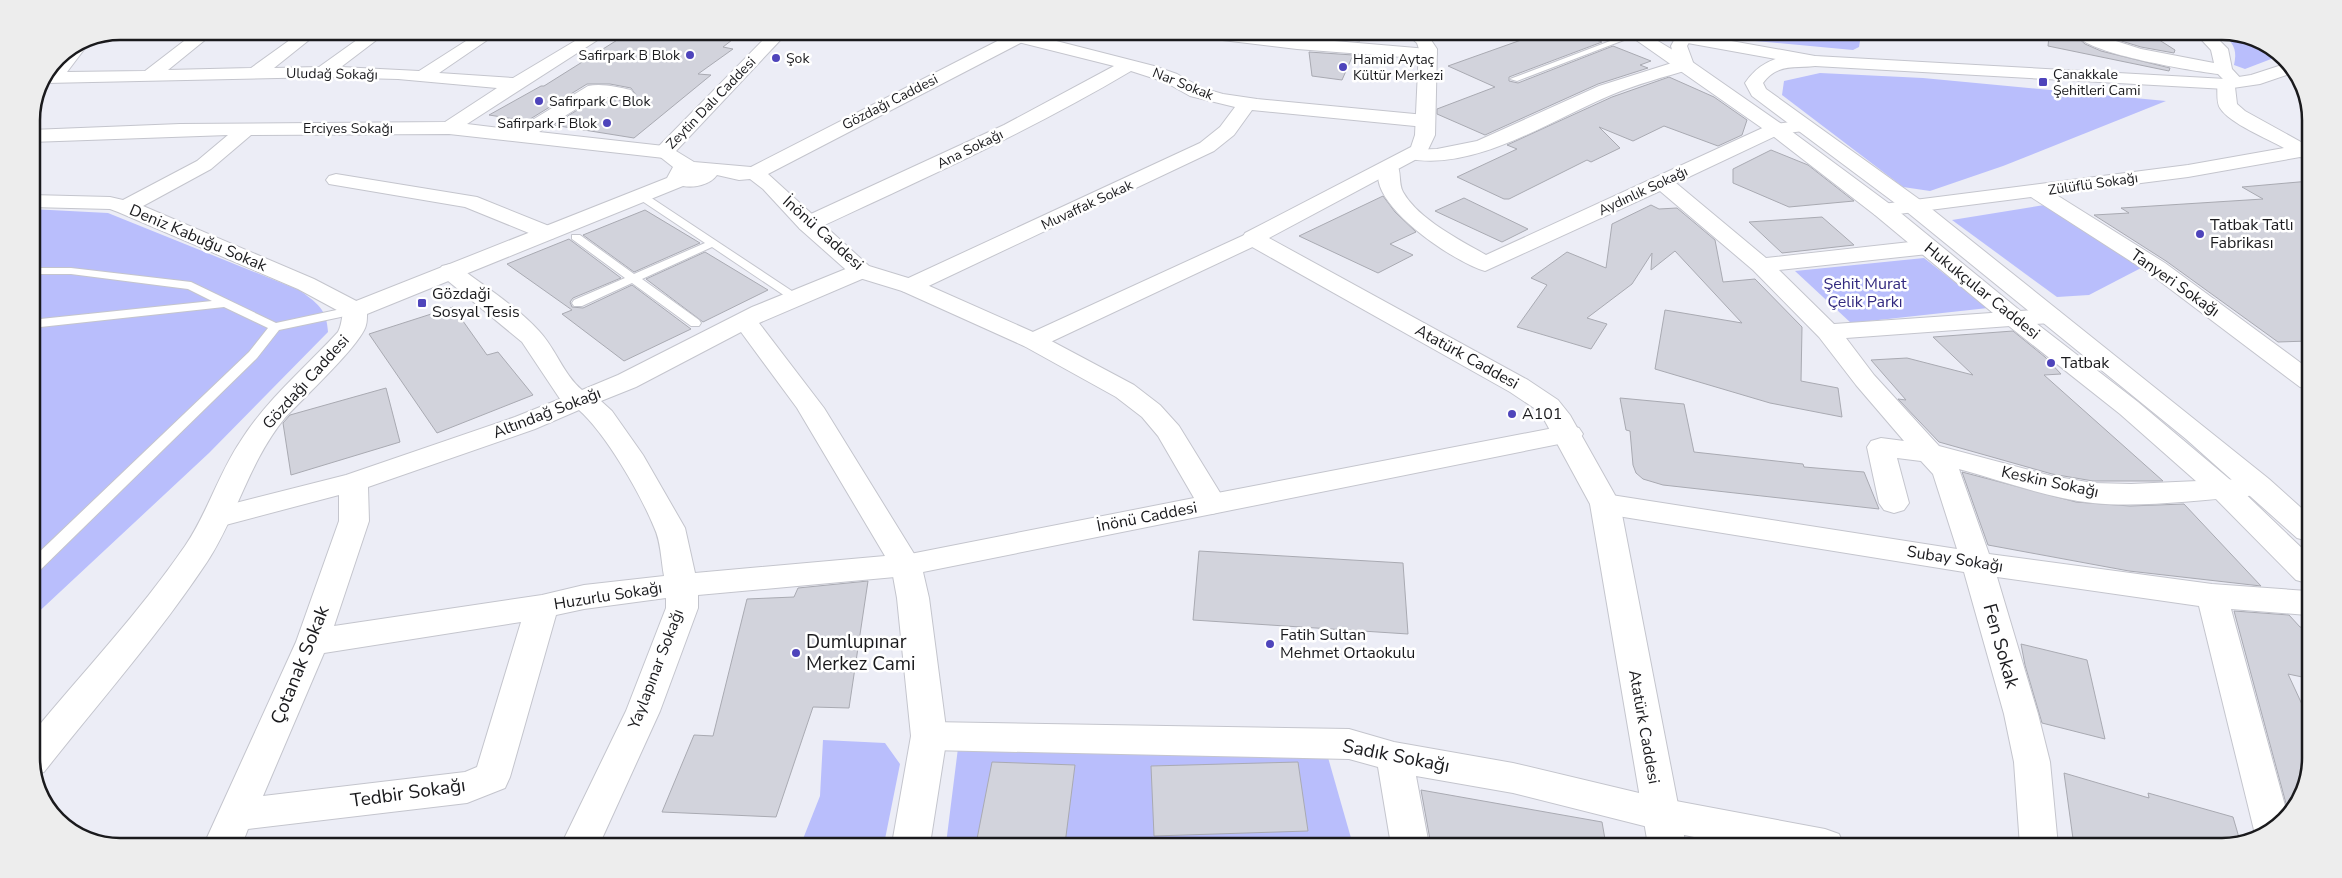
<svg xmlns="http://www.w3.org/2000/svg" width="2342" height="878" font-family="'Nunito Sans',sans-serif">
<rect width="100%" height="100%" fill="#ecedf6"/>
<g fill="#b9befc">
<polygon points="1734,35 1861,35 1859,47 1853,50 1755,41"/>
<path d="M2225,36l28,2 26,18 -34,13 -11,-4c3,-13 1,-20 -9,-29z"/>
<polygon points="1820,73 1923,78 2166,101 2003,166 1930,191 1903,187 1782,95 1784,81"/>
<polygon points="2044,205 2141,268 2089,295 2057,297 1952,220"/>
<path d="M31,209l77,4 191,77c18,13 28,19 29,42l-119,121 -178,166z"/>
<polygon points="1924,258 1988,308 1851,323 1795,271"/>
<polygon points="823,740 885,743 900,764 884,844 801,844 820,796"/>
<polygon points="958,748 1327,754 1353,845 946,844"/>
</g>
<g fill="#d2d3dc" stroke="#a9aab2">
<polygon points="630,32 741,33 723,47 733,49 698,74 711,75 634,138 553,125 597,98 625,101 631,100 636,95 631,88 610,84 587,84 527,121 489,115 541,86 544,86"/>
<polygon points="1329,34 1363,34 1360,41 1327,38"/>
<polygon points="1538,34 1581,35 1602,42 1509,77 1509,81 1518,83 1613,46 1651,61 1640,65 1648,68 1598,84 1485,135 1437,114 1437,109 1495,87 1448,66"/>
<polygon points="2049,36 2076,36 2085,44 2101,51 2170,68 2169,71 2048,46"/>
<polygon points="2105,36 2153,36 2175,50 2174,53 2141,47"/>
<polygon points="1309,52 1353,55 1342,80 1312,76"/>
<polygon points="1669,77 1714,97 1747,120 1742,135 1718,146 1664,126 1633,141 1599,127 1620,148 1591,162 1587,160 1509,199 1504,199 1457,177 1517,149 1507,145 1612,97"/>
<polygon points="1771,150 1808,165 1854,201 1789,207 1733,183 1733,169"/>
<polygon points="2310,181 2309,341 2278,342 2166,261 2094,215 2129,213 2121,208 2263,199 2242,187"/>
<polygon points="1383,196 1395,212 1416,232 1390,244 1413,255 1378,273 1299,236"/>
<polygon points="1464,198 1528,229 1502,242 1435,211"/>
<polygon points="1651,205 1659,209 1677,208 1715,240 1723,282 1755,279 1802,327 1801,381 1838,388 1842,417 1770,403 1655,369 1665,310 1742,323 1675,251 1651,270 1652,253 1632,284 1587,318 1607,324 1591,349 1517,327 1547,285 1531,278 1567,252 1606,268 1612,224"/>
<polygon points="645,210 700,243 634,272 583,235"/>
<polygon points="1822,217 1854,245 1782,253 1749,222"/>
<polygon points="569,239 621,278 573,298 570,302 572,307 583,308 632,285 691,329 624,361 562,314 572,310 507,264"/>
<polygon points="705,252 768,290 703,322 646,279"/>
<polygon points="453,307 487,355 498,352 533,395 437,433 369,334"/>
<polygon points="2013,331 2045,357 2061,374 2044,375 2163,481 2093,481 2052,474 1939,442 1898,399 1906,400 1871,360 1907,358 1973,375 1933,337"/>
<polygon points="386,388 400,442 291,475 283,423 290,415"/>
<polygon points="1620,398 1684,404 1694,452 1803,464 1804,467 1864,472 1879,509 1663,485 1643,479 1636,473 1633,465 1630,431 1626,430"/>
<polygon points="1962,472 2076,502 2130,506 2184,504 2261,586 2129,571 1988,545"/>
<polygon points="1199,551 1403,563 1408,634 1193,620"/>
<polygon points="868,581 849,708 813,707 776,817 662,812 694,735 713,736 747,599 794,597 798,588"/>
<polygon points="2234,611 2289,615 2300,627 2307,628 2307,678 2288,674 2306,713 2306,787 2288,811"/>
<polygon points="2021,644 2087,660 2105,739 2042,723 2025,665"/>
<polygon points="992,762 1075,765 1065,844 976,844"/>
<polygon points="1298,762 1308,831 1154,836 1151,766"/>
<polygon points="2064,773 2149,798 2148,793 2233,817 2240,841 2222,847 2074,846"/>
<polygon points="1421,790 1602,822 1606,845 1431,845"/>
</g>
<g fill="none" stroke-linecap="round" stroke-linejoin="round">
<g stroke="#c4c5cd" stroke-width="2">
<g id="lane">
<polygon points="1626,35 1637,35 1517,81 1510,79"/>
<polygon points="640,192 644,193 801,297 799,300 791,300 712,247 642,279 699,320 701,323 699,326 691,326 632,283 582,306 574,306 572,303 574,300 625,278 572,239 572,235 580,235 634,274 705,243 636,197 636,193"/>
<polygon points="31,268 71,268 191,282 276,323 355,306 361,310 355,314 279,330 257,358 36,574 31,575 31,560 249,352 268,328 224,307 31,328 31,320 212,301 188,289 71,274 31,274"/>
</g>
</g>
<g stroke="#c4c5cd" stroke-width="2">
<g id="street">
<path d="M197,31h19l-48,39 83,-2 50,-36h18l-45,36 45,-1 49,-35h19l-46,35 78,4 61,-39h19l-60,41 74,5 77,-46h20l-143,92 49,6 72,-44c13,-3 30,1 43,4l3,4 -3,4 -6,1 -28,-3 -58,36 125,14 7,2 3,4 -3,4 -7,2 -215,-24 -198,1 -40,34 -68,37 171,73 50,26 3,5 -3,5 -9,2 -9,-2 -48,-26 -180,-77 -8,-3 -79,-2v-12l79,2 13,3 74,-39 31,-26 -197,7v-12l149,-6 265,-2 52,-34 -99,-9 -75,-2 -277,6c8,-19 23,-42 45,-46l1,2 -25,33 78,-1z"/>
<path d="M996,33h29l129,33 23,8 25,14 21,6 34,5 168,16 7,2 2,4 -2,4 -7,2 -173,-17 -18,25 -20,16 -296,140 -8,2 -8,-2 -4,-5 4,-5 298,-138 20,-16 15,-20 -45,-11 -25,-14 -34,-11c-101,60 -208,108 -315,158l-8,2 -8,-2 -3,-5 3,-5 204,-94 110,-59 -116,-29z"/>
<polygon points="1206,34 1254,34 1428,49 1434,50 1437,54 1434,58 1428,59 1297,49 1214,39 1208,38"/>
<path d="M1677,35h16l-6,11 7,19 -3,4c-27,8 -54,15 -80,26 -58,24 -140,79 -205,63l-3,-4 3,-4 31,-1 40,-8 122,-55 76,-24 -4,-16z"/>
<path d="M2078,36h22l41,13 73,14 -3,-13 -13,-14h17l13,13 4,20 12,13 -3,4 -6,1 2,17 8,7 65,36 -1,13 -9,-3 -112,20 -133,17 110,69 144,106v20l-9,-2 -151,-114 -118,-76 -148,19 -8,-1 -3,-5 3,-5 8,-1 305,-39 96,-17c-16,-9 -55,-25 -64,-40 -4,-6 -2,-17 -3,-24l6,-5 -5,-5c-25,-3 -128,-20 -140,-38z"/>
<path d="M1804,120l7,2 3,4 -3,4 -31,4 -104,49 90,75 162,-18 8,2 3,5 -3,5 -8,2 -149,16 55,54 216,-15 9,2 3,5 -3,5 -9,2 -204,15 28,37 65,71 113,30 41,7 38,1 112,-5 10,2 4,7 -4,7 -10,2c-49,3 -101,11 -150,6 -45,-5 -90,-22 -134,-34l30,85 223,30 95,7v24l-76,-6 56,204 -11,16 -20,6 -2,-5 -55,-224 -202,-29 41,137 12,48 8,84h-38l-6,-84 -10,-48 -40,-142 -359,-58 -10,-3 -5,-7 5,-7 10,-3 352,55 -24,-75 -12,-13 -24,-3 12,45 -5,7 -10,3 -10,-3 -5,-7 -12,-56 4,-6 10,-3 23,3 -48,-56 -37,-48 -66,-67 -93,-79 -175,80c-28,-7 -128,-72 -103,-108l7,-2 7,2c6,8 2,20 7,29 15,27 57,48 83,63l283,-130z"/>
<polygon points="336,174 477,197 554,228 557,233 554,238 546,240 465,207 329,184 326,180 329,176"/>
<polygon points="1253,231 1261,233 1264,238 1261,243 1042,346 1033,348 1024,346 1021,341 1024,336"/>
<path d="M450,264l8,2c27,21 58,40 81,65 17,18 24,43 43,59l36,-15 134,-68 101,-41 8,-2 8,2 4,5 -4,5 -110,47 65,85 97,157 -4,8 -11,3 -208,19v13l-38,103 -60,132h-38l64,-132 40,-103v-10l-82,11 -28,6 -46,162 -5,11 -38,15 -219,26 -5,13h-38l91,-200 43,-121v-26l-121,32 -10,-3 -5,-7 5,-7 138,-35 169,-58 45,-18 -38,-57 -80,-66 -4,-5 4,-5zM741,332l56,76 88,148 -190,17 -10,-45 -42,-73 -31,-44 -11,-10 35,-14zM579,410c27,24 61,83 75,117 7,14 7,33 10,49l-80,9 -42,10 -208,31 35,-105 -1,-34 167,-58zM521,622l-44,145 -12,5 -202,24 61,-143z"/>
<polygon points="1569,425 1579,428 1583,434 1579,440 1212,514 1202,511 1197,504 1202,497 1212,494"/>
<polygon points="929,722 1349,729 1394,742 1513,763 1660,798 1825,829 1839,834 1844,846 1738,846 1660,830 1513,793 1416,776 1429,845 1391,845 1378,767 1349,759 929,750 916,746 911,736 916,726"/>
</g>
</g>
<g stroke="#c4c5cd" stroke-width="2">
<g id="secondary">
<path d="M770,33h17l-111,118 18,11 57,5 262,-134h21l-2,4 -264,137 101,92 49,15 124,55 92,49 26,20 19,21 48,78 -5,7 -10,3 -289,58 6,26 18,138 -17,108h-38l19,-108 -14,-138 -6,-33 4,-8 299,-59 -36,-62 -16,-19 -26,-20 -92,-51 -122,-55 -49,-15 -53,-47 -37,-40 -13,-10 -11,1 -22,-5c-7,10 -23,13 -34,11l-316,128c0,3 0,8 -1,11 -4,19 -65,75 -82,94 -35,43 -47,97 -77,143 -49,74 -108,140 -163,210l-9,2 -4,-10v-29c52,-63 108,-122 154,-189 22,-32 33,-71 55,-104 26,-42 65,-74 98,-110 5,-9 3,-19 8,-27l321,-127 6,-11 -19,-15 3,-4z"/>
<polygon points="1407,34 1427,34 1437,49 1435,135 1426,154 1269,238 1528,380 1558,400 1570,415 1620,504 1686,846 1648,845 1590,504 1540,412 1510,392 1245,243 1242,238 1245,233 1411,147 1415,135 1419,49 1417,43"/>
<polygon points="1629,35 1648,35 1691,61 1783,125 1891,205 2023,313 2138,402 2234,483 2308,554 2307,583 2296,580 2214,497 2120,414 2005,323 1875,215 1769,133"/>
<path d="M1797,55l24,2 3,4 -3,4c-22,5 -42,-4 -58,18l3,6 157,113 346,277 39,35v27l-11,-3 -111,-99 -279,-227 -155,-116 -7,-13c13,-19 29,-26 52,-28z"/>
</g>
</g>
<g stroke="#c4c5cd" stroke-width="2">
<polygon id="primary" points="1663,35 1698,35 1815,56 2226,79 2251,75 2288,63 2295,72 2260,84 2226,89 1815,66 1671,40 1665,39"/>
</g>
<use href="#lane" fill="#fff" fill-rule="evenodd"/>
<use href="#street" fill="#fff" fill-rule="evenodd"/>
<use href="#secondary" fill="#fff" fill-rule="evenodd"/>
<use href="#primary" fill="#fff" fill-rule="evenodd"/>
</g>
<g fill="#4e44bb" stroke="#fff" stroke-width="2">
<circle cx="690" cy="55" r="5"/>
<circle cx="776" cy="58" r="5"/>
<circle cx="1343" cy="67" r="5"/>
<rect x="2038" y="77" width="10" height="10" rx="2.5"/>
<circle cx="539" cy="101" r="5"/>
<circle cx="607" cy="123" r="5"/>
<circle cx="2200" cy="234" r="5"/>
<rect x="417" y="298" width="10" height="10" rx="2.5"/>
<circle cx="2051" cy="363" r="5"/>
<circle cx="1512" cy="414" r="5"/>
<circle cx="1270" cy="644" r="5"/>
<circle cx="796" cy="653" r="5"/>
</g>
<g text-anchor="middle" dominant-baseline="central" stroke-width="5" stroke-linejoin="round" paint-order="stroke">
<g font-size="14" fill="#1a1a1d" stroke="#fff" text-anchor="start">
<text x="680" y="55" text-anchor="end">Safirpark B Blok</text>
<text x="786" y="58">Şok</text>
<text x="1353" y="59">Hamid Aytaç<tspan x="1353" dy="16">Kültür Merkezi</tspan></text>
<text x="2053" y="74">Çanakkale<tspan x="2053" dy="16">Şehitleri Cami</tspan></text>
<text x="549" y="101">Safirpark C Blok</text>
<text x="597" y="123" text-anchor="end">Safirpark F Blok</text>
</g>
<g font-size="14" fill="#1a1a1d" stroke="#fff">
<text transform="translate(332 74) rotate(1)">Uludağ Sokağı</text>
<text transform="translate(1183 84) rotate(22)">Nar Sokak</text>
<text transform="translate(890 102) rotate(-27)">Gözdağı Caddesi</text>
<text transform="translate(711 103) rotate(-46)">Zeytin Dalı Caddesi</text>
<text x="348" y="128">Erciyes Sokağı</text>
<text transform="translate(970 149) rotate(-26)">Ana Sokağı</text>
<text transform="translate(2093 184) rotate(-8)">Zülüflü Sokağı</text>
<text transform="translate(1643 191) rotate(-25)">Aydınlık Sokağı</text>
<text transform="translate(1087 205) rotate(-25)">Muvaffak Sokak</text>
</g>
<g font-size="16" fill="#1a1a1d" stroke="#fff" text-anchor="start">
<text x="2210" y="225">Tatbak Tatlı<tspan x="2210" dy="18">Fabrikası</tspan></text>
<text x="432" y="294">Gözdaği<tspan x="432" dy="18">Sosyal Tesi̇s</tspan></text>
<text x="2061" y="363">Tatbak</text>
<text x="1522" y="414">A101</text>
<text x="1280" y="635">Fatih Sultan<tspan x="1280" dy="18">Mehmet Ortaokulu</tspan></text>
</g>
<g font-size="16" fill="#1a1a1d" stroke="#fff">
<text transform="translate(823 233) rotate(42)">İnönü Caddesi</text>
<text transform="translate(198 238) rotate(23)">Deniz Kabuğu Sokak</text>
<text transform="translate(2175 283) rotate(35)">Tanyeri Sokağı</text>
<text transform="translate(1982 291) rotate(39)">Hukukçular Caddesi</text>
<text transform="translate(1467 357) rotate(29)">Atatürk Caddesi</text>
<text transform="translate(306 382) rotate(-48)">Gözdağı Caddesi</text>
<text transform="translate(547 413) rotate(-21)">Altındağ Sokağı</text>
<text transform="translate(2050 482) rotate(12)">Keskin Sokağı</text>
<text transform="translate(1147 517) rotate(-11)">İnönü Caddesi</text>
<text transform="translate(1955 559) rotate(9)">Subay Sokağı</text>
<text transform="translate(608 596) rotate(-9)">Huzurlu Sokağı</text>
<text transform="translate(656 669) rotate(-69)">Yaylapınar Sokağı</text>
<text transform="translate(1644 727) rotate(80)">Atatürk Caddesi</text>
</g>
<g font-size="16" fill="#32297f" stroke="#fff">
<text x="1865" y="284">Şehit Murat<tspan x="1865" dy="18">Çelik Parkı</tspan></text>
</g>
<g font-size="19" fill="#1a1a1d" stroke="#fff" text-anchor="start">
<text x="806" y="642">Dumlupınar<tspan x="806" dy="22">Merkez Cami</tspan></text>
</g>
<g font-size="19" fill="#1a1a1d" stroke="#fff">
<text transform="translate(2001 646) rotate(74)">Fen Sokak</text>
<text transform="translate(300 665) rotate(-68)">Çotanak Sokak</text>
<text transform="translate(1396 756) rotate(11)">Sadık Sokağı</text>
<text transform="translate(408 793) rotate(-8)">Tedbir Sokağı</text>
</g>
</g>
<path d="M0 0H2342V878H0ZM120 40H2222A80 80 0 0 1 2302 120V758A80 80 0 0 1 2222 838H120A80 80 0 0 1 40 758V120A80 80 0 0 1 120 40Z" fill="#ededed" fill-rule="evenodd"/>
<path fill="none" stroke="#1a1a1d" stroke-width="2.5" d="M120 40H2222A80 80 0 0 1 2302 120V758A80 80 0 0 1 2222 838H120A80 80 0 0 1 40 758V120A80 80 0 0 1 120 40Z"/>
</svg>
